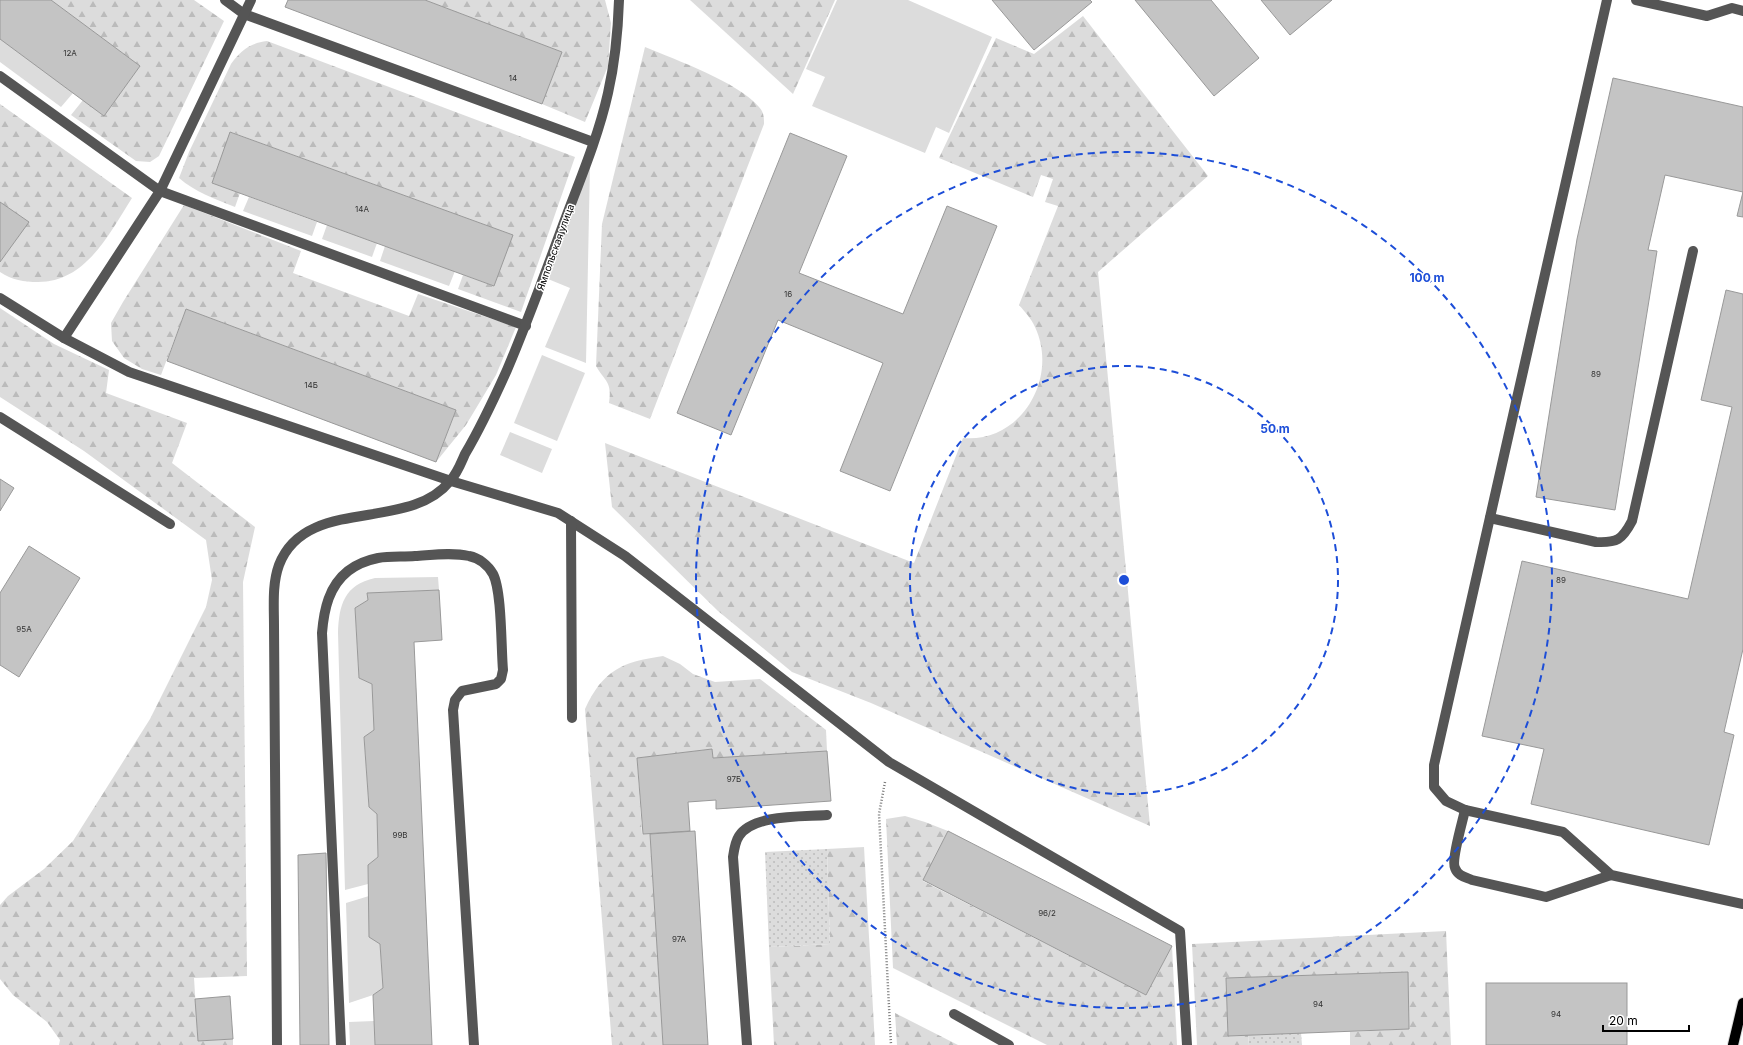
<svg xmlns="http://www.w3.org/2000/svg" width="1743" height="1045" font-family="Inter,sans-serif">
<defs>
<pattern id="forest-firs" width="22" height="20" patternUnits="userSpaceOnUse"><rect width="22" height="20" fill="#dcdcdc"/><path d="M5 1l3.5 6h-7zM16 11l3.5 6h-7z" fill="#bbb"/></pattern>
<pattern id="park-dots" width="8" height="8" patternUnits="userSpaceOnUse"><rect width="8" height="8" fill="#dcdcdc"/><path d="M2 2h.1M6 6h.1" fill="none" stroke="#bbb" stroke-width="1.8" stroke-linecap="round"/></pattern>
</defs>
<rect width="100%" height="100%" fill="#fff"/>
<g fill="#dcdcdc">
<polygon points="837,0 908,0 992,37 949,133 936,127 925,153 812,106 825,77 806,69"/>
<polygon points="0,39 73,93 61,107 0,62"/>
<polygon points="590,164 586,363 545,347 570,288 548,279"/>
<polygon points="249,197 317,222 312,236 243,211"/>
<polygon points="327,225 377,243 372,257 322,239"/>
<polygon points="385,246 455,271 449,286 380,261"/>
<polygon points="542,355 585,373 557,441 514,423"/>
<polygon points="510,432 552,449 542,473 500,455"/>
<path d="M438,577l1,13 -71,3v7l-13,9 4,69 13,6 2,46 -10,8 5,69 8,7 1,43 -10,8v19l-23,6 -7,-257c1,-28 6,-48 37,-55z"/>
<polygon points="369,896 380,944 383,988 373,995 349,1003 346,903"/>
<polygon points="374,1021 375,1045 350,1045 349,1022"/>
</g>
<g fill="url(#forest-firs)">
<polygon points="51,0 194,0 224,21 159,156 150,162 136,161 71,115 83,100 104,116 140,66"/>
<polygon points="425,0 605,0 611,23 608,66 585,122 542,104 562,52"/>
<polygon points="690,0 835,0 793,94"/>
<path d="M1083,16l125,160 -110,96 52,554 -279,-123 -79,-31 -74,-61 -106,-104 -7,-64 309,120 49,-125c58,5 96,-60 72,-111 -4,-9 -10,-15 -16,-22l39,-99 -13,-4 8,-23 -12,-4 -8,22 -94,-39 57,-120 38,16z"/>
<path d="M267,41l308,116 -54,155 -63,-23 5,-14 31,11 18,-51 -281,-103 -19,51 28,10 -5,14c-20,-8 -40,-15 -56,-29l10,-26 42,-88c9,-13 19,-21 36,-23z"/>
<path d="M645,47c31,13 93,35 114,60 5,5 5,11 5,17l-114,295 -41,-16c3,-22 -3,-20 -13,-37l6,-142z"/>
<path d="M0,104l132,94c-23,36 -46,84 -94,84 -14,0 -26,-2 -38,-10v-10l28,-40 -28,-20z"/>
<polygon points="184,205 301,251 293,273 409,316 418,294 516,327 496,375 466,425 436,462 456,410 186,309 161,375 142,369 124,358 112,341 111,323 123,302"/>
<polygon points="0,308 54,344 109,370 106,393 187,423 172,463 255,527 243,582 247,976 194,978 198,1041 233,1039 233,1045 59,1045 60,1040 47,1022 13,995 0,979 0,905 8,896 44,869 73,841 150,719 206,607 212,580 206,540 84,451 0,397"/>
<path d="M663,656l17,8 13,10 22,8 45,-3 66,51 1,21 -114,7 -1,-9 -75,9 5,76h8l13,211h-51l-27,-336c18,-39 37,-47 78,-53z"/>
<polygon points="905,816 925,822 948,831 923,881 1146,995 1172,946 1177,1045 1047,1045 893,968 886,819"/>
<polygon points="864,847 875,1045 774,1045 769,947 830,944 827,849"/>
<polygon points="1446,931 1451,1045 1350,1045 1350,1032 1409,1029 1407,972 1226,978 1228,1036 1248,1035 1249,1045 1197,1045 1192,944"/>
<polygon points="895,1013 958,1045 897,1045"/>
</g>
<g fill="url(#park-dots)">
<polygon points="827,849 830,944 769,947 765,852"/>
<polygon points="1301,1033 1302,1045 1249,1045 1248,1035"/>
</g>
<g fill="#c4c4c4" stroke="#999">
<polygon points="0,0 51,0 140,66 104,116 0,39"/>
<polygon points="288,0 425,0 562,52 542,104 285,7"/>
<polygon points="992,0 1090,0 1092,2 1034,50"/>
<polygon points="1135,0 1211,0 1259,58 1214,96"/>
<polygon points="1261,0 1332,0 1290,35"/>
<polygon points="1613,78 1743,107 1743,217 1737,216 1743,192 1665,175 1648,250 1657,251 1615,510 1536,497 1577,239"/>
<polygon points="230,132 513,235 494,286 212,183"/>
<polygon points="790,133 847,156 799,273 903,314 947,206 997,226 890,491 840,471 883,363 778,320 731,435 677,413"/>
<polygon points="0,202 29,222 0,262"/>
<polygon points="1726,290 1743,294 1743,649 1724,732 1734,735 1709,845 1531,804 1544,749 1482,736 1522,561 1688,599 1732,407 1701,400"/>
<polygon points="186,309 456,410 436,462 167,361"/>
<polygon points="0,479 14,488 0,511"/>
<polygon points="29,546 80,578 19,677 0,665 0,593"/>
<polygon points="439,590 442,640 414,642 432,1045 375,1045 373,995 383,988 380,944 369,937 368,865 378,857 377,814 369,807 364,737 374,730 372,684 359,678 355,608 368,600 367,593"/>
<polygon points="712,749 713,758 827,751 831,801 716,809 716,800 688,802 690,831 643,834 637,758"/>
<polygon points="695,831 708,1045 663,1045 650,834"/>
<polygon points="948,831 1172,946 1146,995 923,880"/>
<polygon points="326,853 329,1045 300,1045 298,855"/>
<polygon points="1408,972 1409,1029 1228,1036 1226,978"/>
<rect x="1486" y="983" width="141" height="62"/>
<polygon points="230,996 233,1039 198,1041 195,999"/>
</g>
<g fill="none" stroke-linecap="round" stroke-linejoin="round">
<g stroke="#dbdbdb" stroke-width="12">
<polyline id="major" points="1733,1045 1743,1003"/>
</g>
<polyline stroke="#777" stroke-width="2.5" stroke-dasharray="1 2" stroke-linecap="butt" points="885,782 879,814 891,1045"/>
<g stroke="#555" stroke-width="10">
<polyline points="225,0 244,14 593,142"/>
<polyline points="1607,0 1434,765 1434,787 1446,801 1465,810 1563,832 1611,875 1743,904"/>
<polyline points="1636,0 1707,16 1732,8 1743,11"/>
<polyline points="0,76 160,191 526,326"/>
<polyline points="0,298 64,338 129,372 451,481 558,513 625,556 889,762 1180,931 1187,1045"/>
<polyline points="64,338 160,191 251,0"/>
<polyline points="0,417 170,524"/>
<path d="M1490,518l106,24c21,1 26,-2 36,-21l61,-270"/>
<polyline points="571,521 572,718"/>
<path d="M1465,810c-2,10 -14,50 -10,58 3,8 10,9 17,12l74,17 65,-22"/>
<polyline points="954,1014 1009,1045"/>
<path d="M277,1045l-3,-419c0,-20 -2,-42 5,-61 27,-70 130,-32 171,-84 7,-7 11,-18 15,-27 16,-27 29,-55 42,-84 20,-47 38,-96 56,-145 16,-43 35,-87 45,-132 7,-31 10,-62 11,-93"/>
<path d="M341,1045l-19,-412c2,-24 7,-47 26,-62 9,-7 20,-11 30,-13 12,-2 25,-1 37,-2 17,-1 37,-4 54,0 10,2 19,9 24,18 9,17 8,74 10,96l-2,9 -5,5 -34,7 -7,9 -2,10 21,335"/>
<path d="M747,1045l-14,-188c1,-7 2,-15 6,-21 14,-22 64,-19 88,-21"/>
</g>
<use href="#major" stroke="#000" stroke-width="10"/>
</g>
<g fill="none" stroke="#1d4ed8" stroke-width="2" stroke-dasharray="7 5">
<circle cx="1124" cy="580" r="214"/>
<circle cx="1124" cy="580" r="428"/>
</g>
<g text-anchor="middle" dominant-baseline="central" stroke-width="3" stroke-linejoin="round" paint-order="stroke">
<g font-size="8" fill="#313131">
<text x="70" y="53">12А</text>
<text x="513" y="78">14</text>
<text x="362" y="209">14А</text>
<text x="788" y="294">16</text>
<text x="1596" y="374">89</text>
<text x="311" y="385">14Б</text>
<text x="1561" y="580">89</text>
<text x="24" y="629">95А</text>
<text x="734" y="779">97Б</text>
<text x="400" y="835">99В</text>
<text x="1047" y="913">96/2</text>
<text x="679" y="939">97А</text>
<text x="1318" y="1004">94</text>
<text x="1556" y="1014">94</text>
</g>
<g font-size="10" fill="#000" stroke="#fff">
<text transform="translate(555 247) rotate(-70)">Ямпольская улица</text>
</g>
</g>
<circle cx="1124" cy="580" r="6" fill="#1d4ed8" stroke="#fff" stroke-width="2"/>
<g font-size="12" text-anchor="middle" font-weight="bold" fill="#1d4ed8" stroke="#fff" stroke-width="3" stroke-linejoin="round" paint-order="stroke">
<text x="1427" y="282">100 m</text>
<text x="1275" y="433">50 m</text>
</g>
<path d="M1603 1025v6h86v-6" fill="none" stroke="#000000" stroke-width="2"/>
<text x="1609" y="1025" font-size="12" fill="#000000" stroke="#ffffff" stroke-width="3" paint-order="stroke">20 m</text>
</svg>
